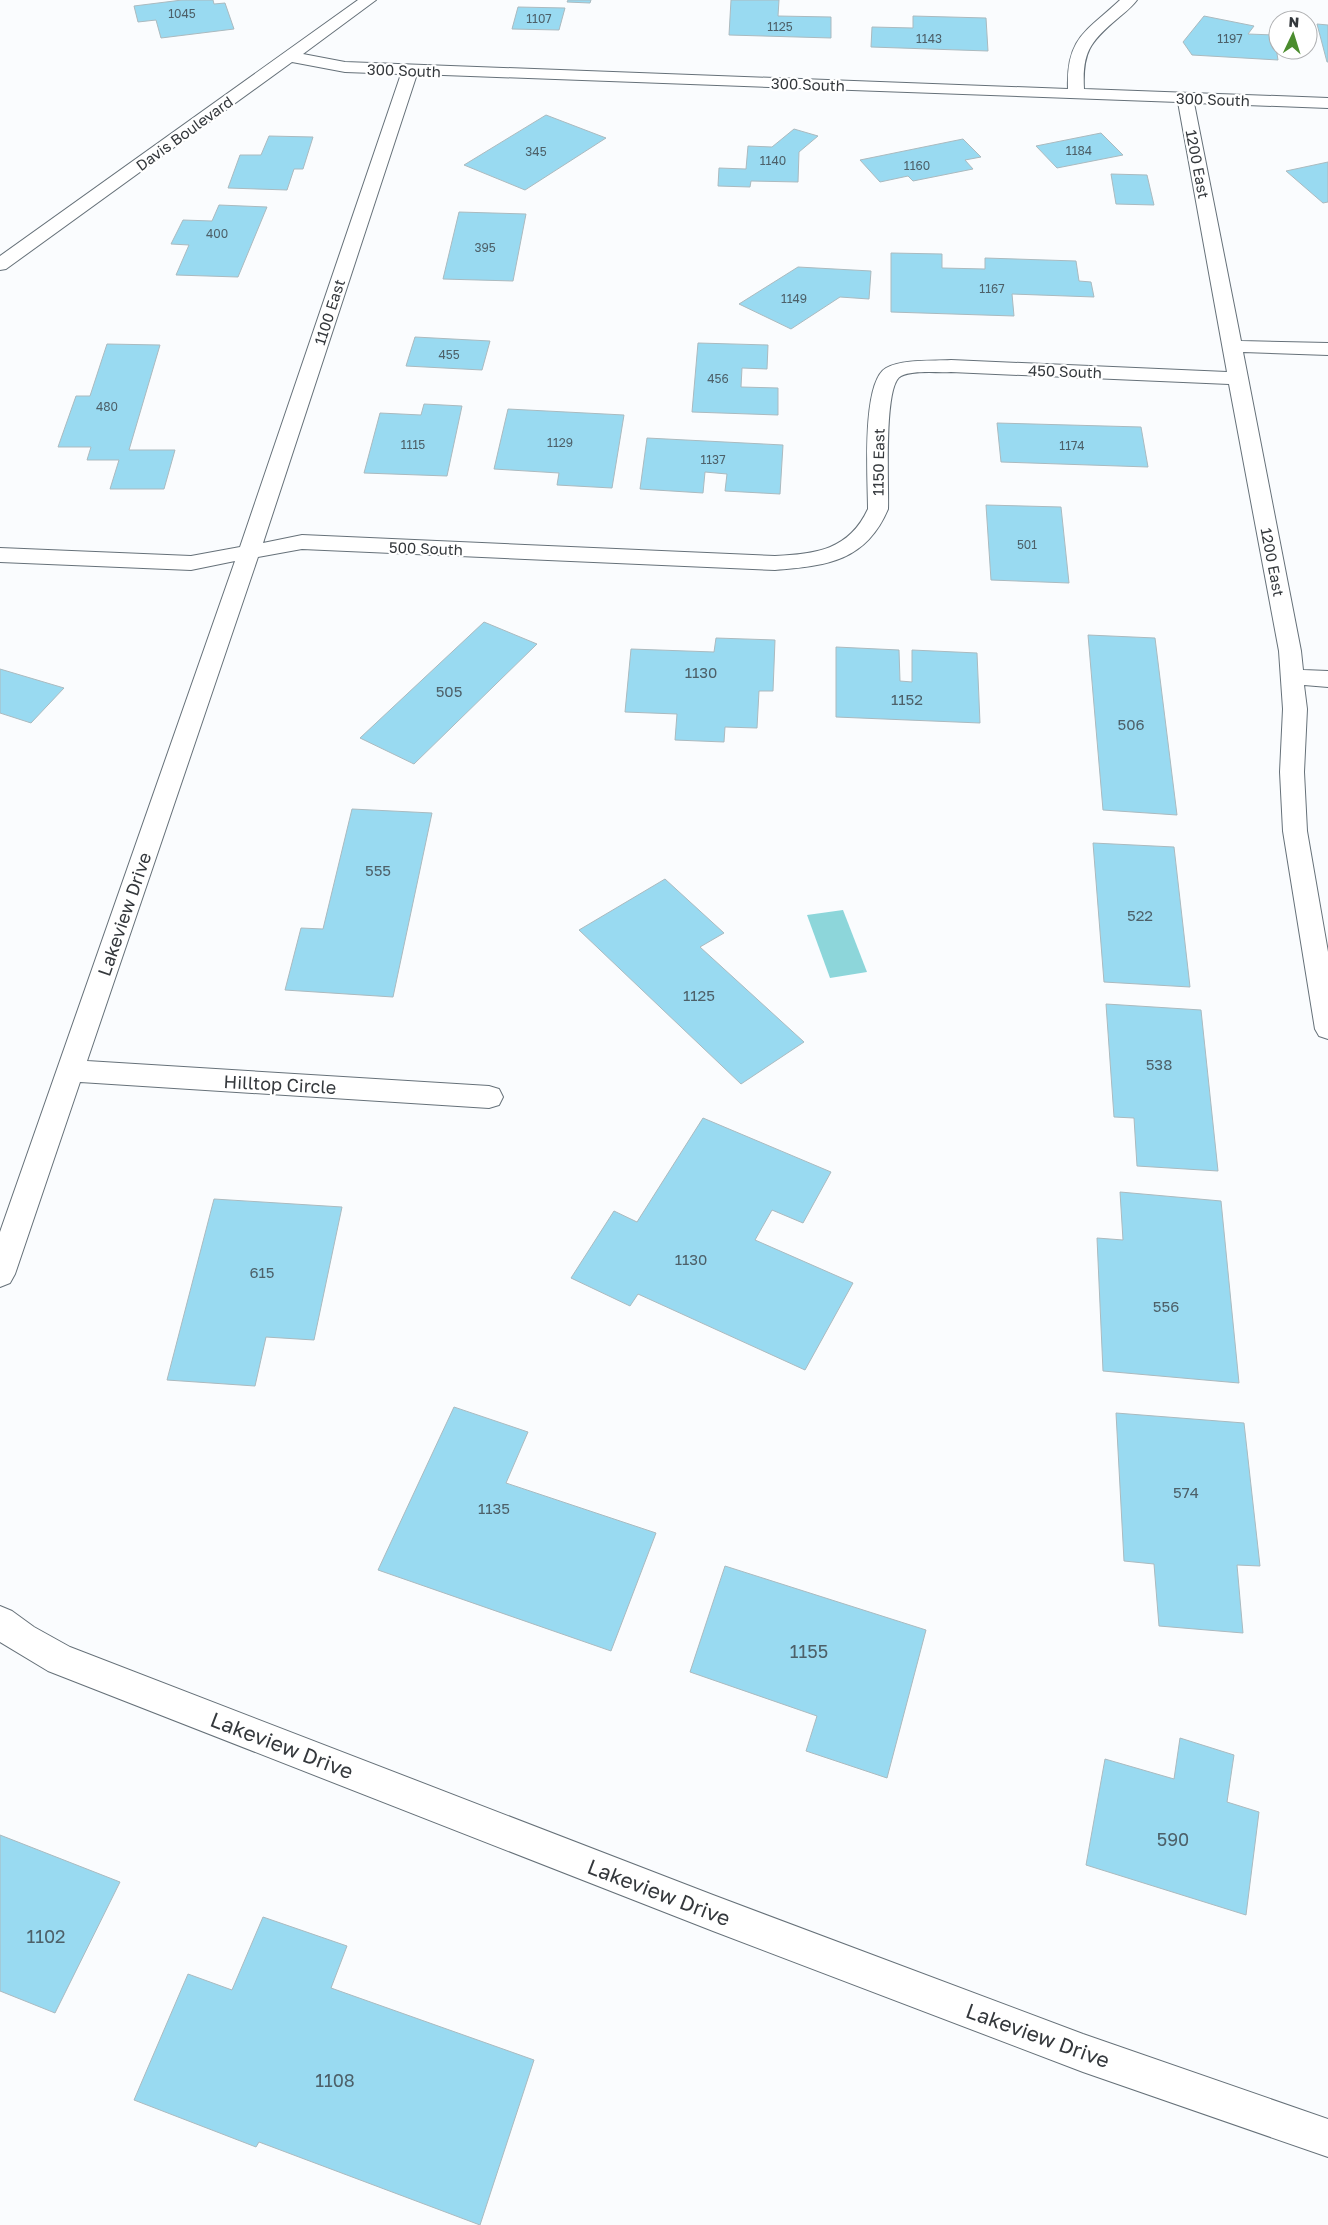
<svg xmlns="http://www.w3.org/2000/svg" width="1328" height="2225" font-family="'Golos Text',sans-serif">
<rect width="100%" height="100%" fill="#fafcfe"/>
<polygon fill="#8dd6da" points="843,910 867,972 830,978 807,915"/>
<g fill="#99daf1" stroke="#abbabf">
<polygon points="182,0 213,0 214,4 225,3 234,29 161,38 156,20 138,22 134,6"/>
<polygon points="568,0 591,0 590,3 567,2"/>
<polygon points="731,0 779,0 778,16 831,17 831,38 729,35"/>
<polygon points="518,7 565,8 559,30 512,29"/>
<polygon points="913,16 986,18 988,51 871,47 872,27 913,28"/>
<polygon points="1204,16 1254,26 1248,34 1274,35 1278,60 1192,55 1183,42"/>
<polygon points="1317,24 1328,25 1328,62 1327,62"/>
<polygon points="546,115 606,138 525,190 464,165"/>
<polygon points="794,129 818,136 799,152 798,182 751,181 750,187 718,186 719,168 746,169 748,146 772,147"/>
<polygon points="1101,133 1123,155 1057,168 1036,146"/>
<polygon points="269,136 313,137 303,169 294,169 287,190 228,188 240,155 261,155"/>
<polygon points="963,139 981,157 965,160 973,169 913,181 908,176 880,182 860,160"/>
<polygon points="1328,162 1328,202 1323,203 1286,171"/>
<polygon points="1111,174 1147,175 1154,205 1116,204"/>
<polygon points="219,205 267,207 238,277 176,275 189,245 171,244 183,220 212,221"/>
<polygon points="459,212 526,214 513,281 443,279"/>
<polygon points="891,253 942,254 942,268 985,269 985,258 1076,261 1079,281 1091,282 1094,297 1012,294 1014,316 891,312"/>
<polygon points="798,267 871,271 869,299 840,297 791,329 739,304"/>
<polygon points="415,337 490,341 482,370 406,366"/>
<polygon points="698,343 768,345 767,369 742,368 741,387 778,388 778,415 692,412"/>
<polygon points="107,344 160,345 129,450 175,450 164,489 110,489 119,460 87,460 91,447 58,447 76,396 90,396"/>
<polygon points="424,404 462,406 447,476 364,473 380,413 421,415"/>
<polygon points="508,409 624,415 612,488 557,485 559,473 494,469"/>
<polygon points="997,423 1141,427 1148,467 1001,462"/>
<polygon points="647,438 783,445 780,494 725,491 727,474 705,472 703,493 640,489"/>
<polygon points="986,505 1061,507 1069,583 991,580"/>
<polygon points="484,622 537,644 414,764 360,738"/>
<polygon points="1088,635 1155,638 1177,815 1103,810"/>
<polygon points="716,638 775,640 773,691 759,691 757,728 725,727 724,742 675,740 677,714 625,712 631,649 714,652"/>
<polygon points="836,647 899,650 900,681 912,682 912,650 977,653 980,723 836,717"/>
<polygon points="0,669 64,688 31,723 0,713"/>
<polygon points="352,809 432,813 393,997 285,990 301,928 323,929"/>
<polygon points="1093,843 1174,847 1190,987 1104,982"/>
<polygon points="665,879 724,933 700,947 804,1042 741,1084 579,930"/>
<polygon points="1106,1004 1201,1010 1218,1171 1137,1166 1134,1118 1114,1117"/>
<polygon points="703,1118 831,1172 803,1223 772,1210 755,1240 853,1283 805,1370 638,1294 630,1306 571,1278 614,1211 637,1222"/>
<polygon points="1120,1192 1221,1201 1239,1383 1103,1371 1097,1238 1123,1240"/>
<polygon points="214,1199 342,1207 314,1340 266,1337 255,1386 167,1380"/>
<polygon points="454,1407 528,1432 506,1483 656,1533 611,1651 378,1570"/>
<polygon points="1116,1413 1244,1423 1260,1566 1237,1565 1243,1633 1159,1626 1154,1564 1124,1561"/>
<polygon points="725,1566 926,1630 887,1778 806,1751 817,1716 690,1672"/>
<polygon points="1180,1738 1234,1755 1227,1802 1259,1812 1246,1915 1086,1865 1105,1759 1174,1779"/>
<polygon points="0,1835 120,1882 55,2013 0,1991"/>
<polygon points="263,1917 347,1946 331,1988 534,2060 480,2225 259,2142 256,2147 134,2100 188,1974 232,1990"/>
</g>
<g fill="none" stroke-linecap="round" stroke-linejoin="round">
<g stroke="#667179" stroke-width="2">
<g id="minor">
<path d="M358,0h18l-73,54 42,8 723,27c-2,-52 19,-58 52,-89h17c-5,7 -13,13 -20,19 -27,23 -35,33 -33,70l244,9v10l-134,-5 47,238 87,2v12l-85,-3 58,299 2,19 25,1v16l-24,-2 3,24 -3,63 3,59 21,121v87l-9,-3 -4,-7 -32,-198 -3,-59 3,-63 -4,-58 -50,-267 -278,-12c-15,1 -37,-2 -50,4 -18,8 -12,112 -13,133 -22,52 -61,57 -113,61l-473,-21 -44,8 -171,504 402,25 10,3 4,8 -4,8 -10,3 -409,-26 -65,192 -5,9 -10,4v-55l235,-671 -44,9 -191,-8v-14l191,8 49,-9 161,-473 -56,-2 -53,-10 -286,207 -6,1v-14zM417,74l761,28 49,270 -276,-12c-18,1 -49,-1 -65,8 -25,14 -18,113 -18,141 -19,41 -52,45 -93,47l-473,-21 -39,8z"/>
<polygon points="0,1606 12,1611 34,1627 70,1647 713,1895 1083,2034 1328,2119 1328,2157 1083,2072 713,1931 48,1671 0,1642"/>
</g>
</g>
<use href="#minor" fill="#fff" fill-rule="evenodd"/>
</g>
<g text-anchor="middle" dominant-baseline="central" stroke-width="4.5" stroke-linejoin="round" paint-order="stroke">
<g font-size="12" fill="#4d6069">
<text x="182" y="13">1045</text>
<text x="539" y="18">1107</text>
<text x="780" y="26">1125</text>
<text x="929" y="38">1143</text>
<text x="1230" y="38">1197</text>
<text x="1079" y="150">1184</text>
<text x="536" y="151">345</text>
<text x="773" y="160">1140</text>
<text x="917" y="165">1160</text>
<text x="217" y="233">400</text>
<text x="485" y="247">395</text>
<text x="992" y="288">1167</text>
<text x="794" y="298">1149</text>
<text x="449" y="354">455</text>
<text x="718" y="378">456</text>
<text x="107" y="406">480</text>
<text x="560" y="442">1129</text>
<text x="413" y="444">1115</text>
<text x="1072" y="445">1174</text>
<text x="713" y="459">1137</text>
<text x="1027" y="544">501</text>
</g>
<g font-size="15" fill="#34383c" stroke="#fff">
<text transform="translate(404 70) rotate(2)">300 South</text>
<text transform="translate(808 84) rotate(2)">300 South</text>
<text transform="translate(1213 99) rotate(2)">300 South</text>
<text transform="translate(184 133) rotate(-36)">Davis Boulevard</text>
<text transform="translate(1198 164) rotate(79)">1200 East</text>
<text transform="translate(329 312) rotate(-72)">1100 East</text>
<text transform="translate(1065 371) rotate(2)">450 South</text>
<text transform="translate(878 462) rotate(-89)">1150 East</text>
<text transform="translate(426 548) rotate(2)">500 South</text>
<text transform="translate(1273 562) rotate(79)">1200 East</text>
</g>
<g font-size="15" fill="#4d6069">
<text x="701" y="672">1130</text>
<text x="449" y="691">505</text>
<text x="907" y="699">1152</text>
<text x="1131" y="724">506</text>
<text x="378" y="870">555</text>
<text x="1140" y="915">522</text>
<text x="699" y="995">1125</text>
<text x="1159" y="1064">538</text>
<text x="691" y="1259">1130</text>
<text x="262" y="1272">615</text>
<text x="1166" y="1306">556</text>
<text x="1186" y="1492">574</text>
<text x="494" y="1508">1135</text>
</g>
<g font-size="18" fill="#34383c" stroke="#fff">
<text transform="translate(124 914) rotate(-71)">Lakeview Drive</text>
<text transform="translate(280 1084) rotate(3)">Hilltop Circle</text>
</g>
<g font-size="18" fill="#4d6069">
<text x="809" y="1651">1155</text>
<text x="1173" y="1839">590</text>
<text x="46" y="1936">1102</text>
<text x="335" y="2080">1108</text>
</g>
<g font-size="21" fill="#34383c" stroke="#fff">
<text transform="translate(282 1745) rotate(21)">Lakeview Drive</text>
<text transform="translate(659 1892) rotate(21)">Lakeview Drive</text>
<text transform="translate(1038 2035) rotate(20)">Lakeview Drive</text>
</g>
</g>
<g transform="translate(1293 35) rotate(4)"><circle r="24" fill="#ffffff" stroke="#aeafb1"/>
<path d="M0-4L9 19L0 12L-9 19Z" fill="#4b8c2e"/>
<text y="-8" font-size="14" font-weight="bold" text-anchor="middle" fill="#34383c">N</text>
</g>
</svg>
